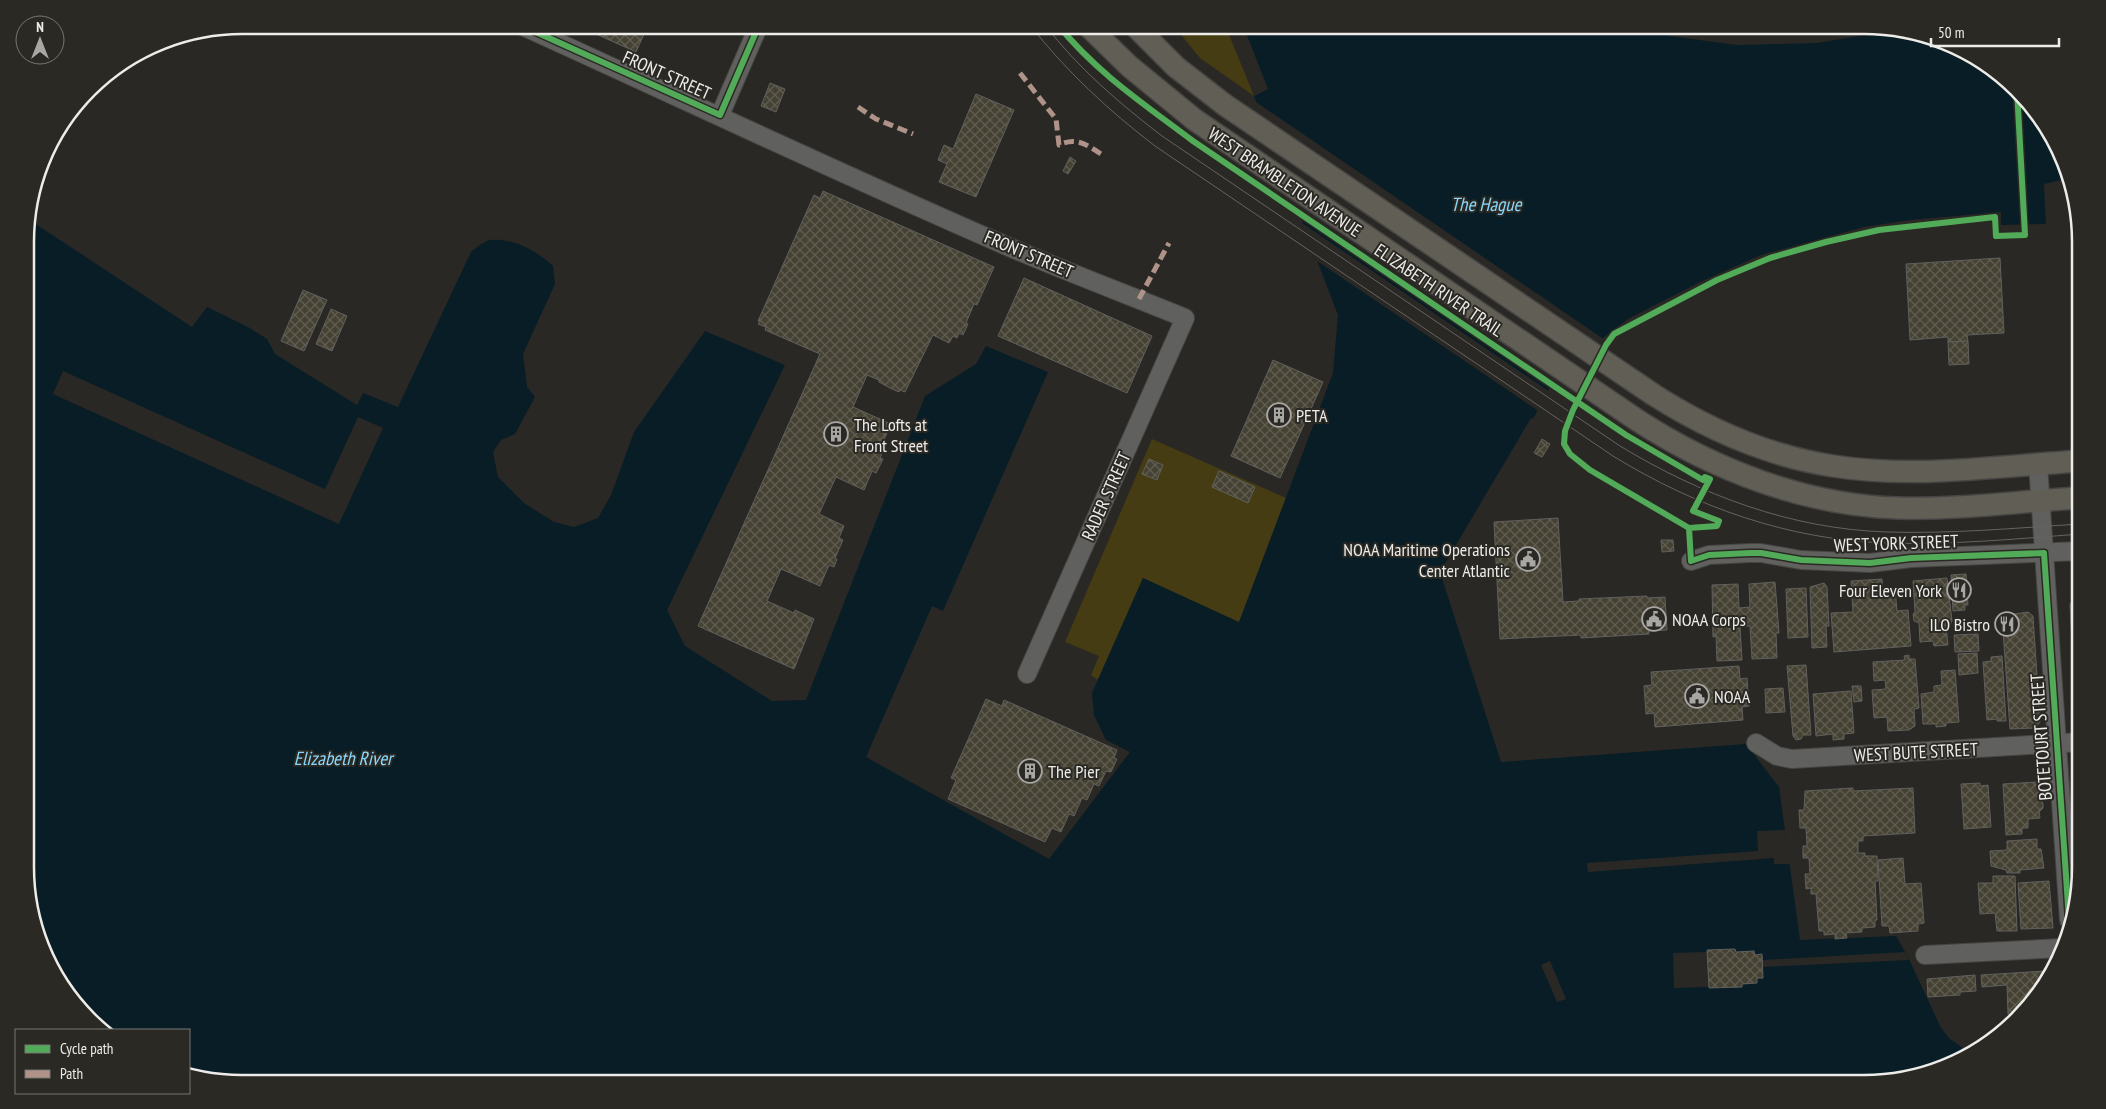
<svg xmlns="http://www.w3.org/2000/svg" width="2106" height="1109" font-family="'PT Sans Narrow',sans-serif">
<defs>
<pattern id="building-cross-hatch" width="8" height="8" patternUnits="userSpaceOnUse" patternTransform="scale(1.25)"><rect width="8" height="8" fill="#454133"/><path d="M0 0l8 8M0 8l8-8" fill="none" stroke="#605d51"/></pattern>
</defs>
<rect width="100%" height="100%" fill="#2a2825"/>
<g fill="#453c14">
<polygon points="1173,25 1225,25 1254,96 1200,58"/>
<polygon points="1152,439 1286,498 1239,623 1143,578 1098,680 1091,675 1099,656 1065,642"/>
</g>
<path fill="#081d26" d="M1243,25h382l45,11 67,9 80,-2 73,-12 70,17 47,31 37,42 22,58 -22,5 2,40 -45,1v-13l-91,8 -46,7 -103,28 -61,27 -72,37 -21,16 -53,44 -21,40 -2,-1 -91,154 61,190 245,-18 33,43 21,153 96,-4 12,21 33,71 8,10 22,16 -38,19 -55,11h-1636l-53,-12v-42h-90l-37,-42 -35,-92 -2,-668 3,-9 164,108 15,-20 41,20 19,12 8,15 82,51 6,-12 35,14 73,-155c5,-4 14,-12 20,-12 24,-2 45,11 62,26l2,18 -32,70 4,33 8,10 -20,37 -14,6 -8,12 5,25 26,26 30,19 20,5 24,-9 13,-23 23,-63 71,-101 80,34 -118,245 18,36 87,55 34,-1 119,-304 51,-32 10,-18 62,26 -105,239 -11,-5 -66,151 183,102 81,-107 -24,-12 -12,-25 -2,-22 51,-115 96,44 94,-249 5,-58 -84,-219 14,-7z"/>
<g fill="#2a2825">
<polygon points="1253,100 1605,340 1556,381 1552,389 1297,215"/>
<polygon points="1299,221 1550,392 1540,412 1314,259"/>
<polygon points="63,371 325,489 358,417 383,428 339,524 53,394"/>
<polygon points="1785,830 1790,864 1774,864 1774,858 1588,872 1587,863 1758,851 1757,831"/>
<polygon points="1736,951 1736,956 1762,955 1763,960 1905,952 1909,960 1763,967 1763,978 1757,979 1757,983 1743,984 1742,986 1674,988 1673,953"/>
<polygon points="1550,961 1566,999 1557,1002 1541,965"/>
</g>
<g fill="url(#building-cross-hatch)" stroke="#60605d">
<polygon points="576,25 648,25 636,52"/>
<polygon points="770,83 785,89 776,112 761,106"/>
<polygon points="976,94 1014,110 976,197 939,182 947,164 938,160 944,145 953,149"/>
<polygon points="1070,157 1076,161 1068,174 1063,171"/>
<polygon points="823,191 994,267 977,305 974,304 966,323 968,324 963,335 959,333 957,338 953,336 949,343 933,335 905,392 900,390 899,392 890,388 879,382 879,380 867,375 853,407 891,424 882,444 885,446 880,458 883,459 876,473 872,471 864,490 836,477 819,514 844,526 839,538 843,540 835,558 837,559 834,567 829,565 820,586 781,569 767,601 794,613 795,610 814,619 794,669 698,626 820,354 765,330 766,327 758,324 760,322 758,321 814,195 820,198"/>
<polygon points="2000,258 2004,333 1967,335 1968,341 1948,342 1948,337 1910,340 1906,264"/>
<polygon points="1024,278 1152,336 1127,393 998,336"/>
<polygon points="303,290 327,300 304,351 281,341"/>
<polygon points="331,309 347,316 332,351 316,344"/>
<polygon points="1968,341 1969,364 1949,365 1948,342"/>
<polygon points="1273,360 1323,382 1280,478 1231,456"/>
<polygon points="1542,439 1550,444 1542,457 1534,453"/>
<polygon points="1149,459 1163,465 1157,480 1142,474"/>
<polygon points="1219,471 1255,487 1248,503 1212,487"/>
<polygon points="1558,518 1563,602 1579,601 1579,599 1647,596 1647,598 1665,597 1667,630 1649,631 1649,634 1581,638 1581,635 1500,639 1494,522"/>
<polygon points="1661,540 1673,540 1674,551 1662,552"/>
<polygon points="1966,574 1968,605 1965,605 1965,610 1953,611 1951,575"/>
<polygon points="1947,578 1952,621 1950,625 1946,626 1948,645 1934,646 1933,641 1920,642 1919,623 1914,621 1913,614 1915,612 1913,581"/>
<polygon points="1882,579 1883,590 1895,589 1897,611 1908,610 1911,646 1834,652 1831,613 1853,612 1851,581"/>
<polygon points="1775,582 1779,633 1776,633 1777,658 1752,659 1750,626 1740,626 1742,660 1717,661 1716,636 1713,637 1712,585 1738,584 1739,608 1750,607 1749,584"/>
<polygon points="1824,583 1827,587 1829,626 1826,626 1827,647 1812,648 1810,587"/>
<polygon points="1806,588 1808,637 1788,638 1786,589"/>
<polygon points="2080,592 2080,642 2072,642 2070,604"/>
<polygon points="2028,612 2033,616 2040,722 2035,728 2010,729 2002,616"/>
<polygon points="1978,634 1979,651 1955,652 1954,635"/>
<polygon points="2073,643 2080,643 2081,723 2077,723"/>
<polygon points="1977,653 1978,673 1959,675 1958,654"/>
<polygon points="1909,655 1909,659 1915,659 1919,708 1914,709 1915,726 1909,730 1888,731 1887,717 1874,718 1872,690 1886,689 1885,680 1874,681 1873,662 1905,660 1904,656"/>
<polygon points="2002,656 2006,721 1997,721 1997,719 1987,720 1983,662 1991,661 1991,657"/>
<polygon points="1806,665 1811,735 1803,735 1801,739 1796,740 1793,736 1787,666"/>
<polygon points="1739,666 1740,679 1747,678 1749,706 1742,707 1743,720 1655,727 1654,713 1646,714 1644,686 1652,685 1651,672"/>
<polygon points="1955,670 1959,722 1946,723 1946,726 1936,727 1936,724 1923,724 1921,694 1934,692 1934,686 1942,685 1941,671"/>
<polygon points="1852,686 1861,686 1862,701 1854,702"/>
<polygon points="1783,688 1785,712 1766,713 1765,689"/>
<polygon points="1851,691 1854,733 1844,734 1844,739 1833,740 1833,734 1816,736 1813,694"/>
<polygon points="986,699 1002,706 1004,700 1117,750 1114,758 1117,759 1111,772 1106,771 1099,786 1094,784 1087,800 1082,798 1074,816 1069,814 1061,832 1052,828 1045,842 948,799 956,780 951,778"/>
<polygon points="2038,782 2039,800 2043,803 2043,808 2039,812 2040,818 2028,819 2028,828 2022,828 2022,834 2006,835 2003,784"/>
<polygon points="1980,783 1980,786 1988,785 1991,827 1964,829 1961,784"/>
<polygon points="1853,788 1853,791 1913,788 1915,833 1863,836 1863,841 1858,841 1858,853 1865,853 1865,856 1877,856 1878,881 1875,881 1877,920 1875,920 1875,927 1862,928 1862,932 1846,933 1847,938 1835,939 1835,934 1824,935 1824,931 1819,931 1816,894 1811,894 1811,888 1806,889 1805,874 1810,874 1809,858 1803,858 1803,846 1807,846 1806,828 1800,828 1799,810 1804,810 1805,791"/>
<polygon points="2037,839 2037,849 2041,849 2044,868 2020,870 2020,873 2007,873 2006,870 1991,866 1990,851 2007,850 2007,841"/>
<polygon points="1903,858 1905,884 1921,883 1924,923 1918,924 1918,931 1890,933 1889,926 1882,926 1878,860"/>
<polygon points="1993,876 2015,876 2017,931 1997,931 1995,913 1980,914 1978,883 1993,883"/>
<polygon points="2049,881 2053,928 2021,929 2018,883"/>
<polygon points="1735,949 1736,952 1754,951 1755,955 1762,954 1763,978 1757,978 1757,983 1742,984 1742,987 1709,988 1707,950"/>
<polygon points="2046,971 2046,981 2024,1013 2008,1014 2007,985 1982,987 1981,975"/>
<polygon points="1975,975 1976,991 1960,992 1960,995 1928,997 1927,979"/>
</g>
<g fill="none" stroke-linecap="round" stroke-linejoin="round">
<g stroke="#464543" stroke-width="20">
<g id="minor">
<path d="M520,25c163,74 325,151 489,222 58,25 117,47 176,71l-158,356"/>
<polyline points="720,115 759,25"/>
<polyline points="2038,464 2069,920"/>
<polyline points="1691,561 1709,555 1750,553 1761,553 1801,560 1870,563 1911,558 2080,551"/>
<polyline points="1756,743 1777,756 1792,759 2081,742"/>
<polyline points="1925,955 2062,948"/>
</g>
</g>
<g stroke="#464543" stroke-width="24">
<g id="major">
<path d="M1087,25l42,41 66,54 442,300c77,50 168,85 260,88 61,2 122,-7 183,-10"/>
<path d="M1134,25l42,42 49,38 429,290c55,35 114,61 179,71 81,13 165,0 247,-5"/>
</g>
</g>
<use href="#minor" stroke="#60605e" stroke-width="18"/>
<use href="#major" stroke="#615f55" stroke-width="21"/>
<g stroke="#656461" stroke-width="1">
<path d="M1030,25c36,46 78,85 125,121l458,310c83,51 176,84 274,87 64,2 129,-4 193,-9"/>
<path d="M1045,25c33,43 74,78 117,111l458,310c81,49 171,83 267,86 64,2 129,-4 193,-8"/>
</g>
<g stroke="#af9288" stroke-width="5" stroke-dasharray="10 5" stroke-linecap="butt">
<path d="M1020,73l36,46 3,26c17,-8 27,-1 42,9"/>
<polyline points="858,107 876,119 913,134"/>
<polyline points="1139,299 1169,243"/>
</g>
<g stroke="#2b2924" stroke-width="9">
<g id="cycleway">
<polyline points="520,25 720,115 759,25"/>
<path d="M1058,25c39,48 86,79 135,116l433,294 77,45 2,-3 5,2 -17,32 26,10 -2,5 -28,2 2,33 18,-6 41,-2h11l40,7 69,3 41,-5 133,-5 25,367"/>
<polyline points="1689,528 1590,470 1570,454 1564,444 1565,431 1573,410 1606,345 1614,334 1717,280 1770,258 1826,242 1879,230 1995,217 1996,236 2025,235 2017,90"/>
</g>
</g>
<use href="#cycleway" stroke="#51ab58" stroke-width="6"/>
</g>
<defs>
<g id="building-ring" transform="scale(1.25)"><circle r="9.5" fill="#2b2924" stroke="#a9a7a4" stroke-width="1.5"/><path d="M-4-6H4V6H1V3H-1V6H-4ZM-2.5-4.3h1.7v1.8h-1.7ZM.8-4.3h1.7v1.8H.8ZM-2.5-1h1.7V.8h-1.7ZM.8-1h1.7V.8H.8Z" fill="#a9a7a4"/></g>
<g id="civic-ring" transform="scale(1.25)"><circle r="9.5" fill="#2b2924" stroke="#a9a7a4" stroke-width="1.5"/><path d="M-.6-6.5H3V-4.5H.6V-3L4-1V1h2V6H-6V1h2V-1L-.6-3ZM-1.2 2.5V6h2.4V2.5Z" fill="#a9a7a4"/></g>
<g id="restaurant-ring" transform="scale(1.25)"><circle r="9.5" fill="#2b2924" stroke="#a9a7a4" stroke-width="1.5"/><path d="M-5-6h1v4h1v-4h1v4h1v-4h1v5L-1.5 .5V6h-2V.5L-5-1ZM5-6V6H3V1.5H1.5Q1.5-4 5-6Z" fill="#a9a7a4"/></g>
</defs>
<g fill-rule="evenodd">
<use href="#building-ring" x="1279" y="415"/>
<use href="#building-ring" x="836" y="434"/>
<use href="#civic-ring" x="1528" y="559"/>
<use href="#restaurant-ring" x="1959" y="590"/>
<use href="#civic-ring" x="1654" y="619"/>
<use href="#restaurant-ring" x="2007" y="624"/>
<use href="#civic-ring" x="1697" y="696"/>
<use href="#building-ring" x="1030" y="771"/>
</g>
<g text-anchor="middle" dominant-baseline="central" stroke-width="4" stroke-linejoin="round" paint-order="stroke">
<g font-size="18" fill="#edece9" stroke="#2b2924">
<text transform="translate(667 75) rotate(24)">FRONT STREET</text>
<text transform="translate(1285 182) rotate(34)">WEST BRAMBLETON AVENUE</text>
<text transform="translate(1029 254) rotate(23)">FRONT STREET</text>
<text transform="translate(1439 290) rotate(34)">ELIZABETH RIVER TRAIL</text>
<text transform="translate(1106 496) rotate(-66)">RADER STREET</text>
<text transform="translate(1896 543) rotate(-2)">WEST YORK STREET</text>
<text transform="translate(2041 737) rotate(-94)">BOTETOURT STREET</text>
<text transform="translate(1916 752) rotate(-3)">WEST BUTE STREET</text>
</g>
<g font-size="18" fill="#edece9" stroke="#2b2924" text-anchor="start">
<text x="1296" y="415">PETA</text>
<text x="854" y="424">The Lofts at<tspan x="854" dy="21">Front Street</tspan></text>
<text x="1510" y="549" text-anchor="end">NOAA Maritime Operations<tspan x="1510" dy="21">Center Atlantic</tspan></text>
<text x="1942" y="590" text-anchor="end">Four Eleven York</text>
<text x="1672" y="619">NOAA Corps</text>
<text x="1990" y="624" text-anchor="end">ILO Bistro</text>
<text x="1714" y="696">NOAA</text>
<text x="1048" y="771">The Pier</text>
</g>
<g font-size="19" font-style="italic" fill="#87d8fc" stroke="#2b2924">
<text x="1486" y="204">The Hague</text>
<text x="343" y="758">Elizabeth River</text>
</g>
</g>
<path d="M0 0H2106V1109H0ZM242 34H1864A208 208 0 0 1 2072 242V867A208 208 0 0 1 1864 1075H242A208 208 0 0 1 34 867V242A208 208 0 0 1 242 34Z" fill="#2b2924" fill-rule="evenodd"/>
<path fill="none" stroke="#edece9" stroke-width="2.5" d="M242 34H1864A208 208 0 0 1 2072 242V867A208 208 0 0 1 1864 1075H242A208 208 0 0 1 34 867V242A208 208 0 0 1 242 34Z"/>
<rect x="15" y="1029" width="175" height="65" fill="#2b2924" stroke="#797773"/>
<rect x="25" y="1045" width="25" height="8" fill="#51ab58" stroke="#797773"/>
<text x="60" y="1054" font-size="15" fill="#edece9">Cycle path</text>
<rect x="25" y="1070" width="25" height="8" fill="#af9288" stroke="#797773"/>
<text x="60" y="1079" font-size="15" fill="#edece9">Path</text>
<g transform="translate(40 40)"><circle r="24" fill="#2b2924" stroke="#797773"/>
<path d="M0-4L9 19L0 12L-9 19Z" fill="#a9a7a4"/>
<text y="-8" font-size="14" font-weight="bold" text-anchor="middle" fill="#edece9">N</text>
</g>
<path d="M1931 38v8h128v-8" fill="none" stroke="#edece9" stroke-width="2.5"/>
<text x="1938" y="38" font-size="15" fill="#edece9" stroke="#2b2924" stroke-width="4" paint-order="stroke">50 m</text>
</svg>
